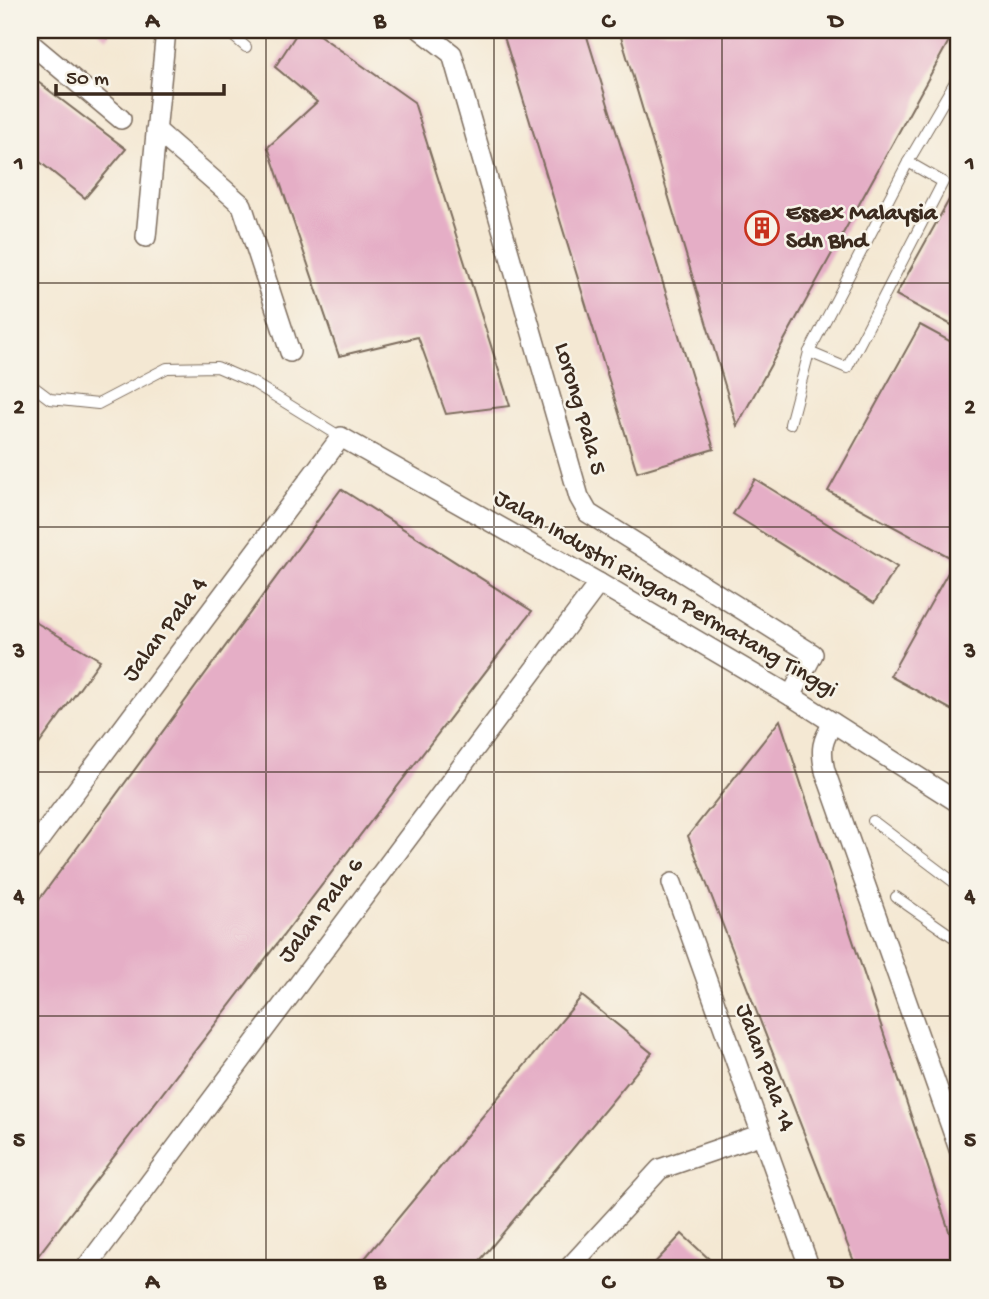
<svg xmlns="http://www.w3.org/2000/svg" width="989" height="1299" font-family="'Gochi Hand',sans-serif">
<rect width="100%" height="100%" fill="#f7f3e8"/>
<filter id="ink" filterUnits="userSpaceOnUse"><feTurbulence type="fractalNoise" baseFrequency=".0143" numOctaves="2"/><feDisplacementMap in="SourceGraphic" scale="14" xChannelSelector="R" yChannelSelector="G"/><feConvolveMatrix kernelMatrix="1 2 1 2 8 2 1 2 1" color-interpolation-filters="sRGB"/></filter>
<filter id="wash" filterUnits="userSpaceOnUse"><feTurbulence type="fractalNoise" baseFrequency=".00686" numOctaves="4" result="noise"/><feDisplacementMap in="SourceGraphic" scale="28" xChannelSelector="R" yChannelSelector="G"/><feGaussianBlur stdDeviation="1.57" result="paint"/><feColorMatrix in="noise" values="0 0 0 0 0 0 0 0 0 0 0 0 0 0 0 0 0 1.4 0 .05"/><feComposite in="paint" operator="in"/></filter>
<g filter="url(#wash)">
<rect width="100%" height="100%" fill="#f4e8d3"/>
<g id="blocks">
<g fill="#e5aec6">
<polygon points="96,30 113,30 107,38"/>
<polygon points="299,30 312,30 414,102 510,406 446,414 418,337 339,356 268,147 317,102 275,67"/>
<polygon points="502,30 585,30 714,449 637,472"/>
<polygon points="619,30 955,30 737,426"/>
<polygon points="30,76 126,149 85,198 30,154"/>
<polygon points="954,191 959,194 959,329 896,295"/>
<polygon points="920,325 959,346 959,714 890,676 955,560 828,491"/>
<polygon points="755,479 897,567 874,603 733,514"/>
<polygon points="341,489 532,611 30,1266 30,912"/>
<polygon points="30,619 100,660 30,757"/>
<polygon points="780,720 959,1261 959,1269 857,1269 688,836"/>
<polygon points="582,996 652,1053 473,1269 356,1269"/>
<polygon points="682,1234 720,1269 649,1269"/>
</g>
</g>
</g>
<g filter="url(#ink)">
<use href="#blocks" fill-opacity="0" stroke="#7c6c5d" stroke-width="2"/>
<g fill="none" stroke-linecap="round" stroke-linejoin="round">
<g stroke="#7c6c5d" stroke-width="12">
<g id="lane">
<polyline points="226,30 246,47"/>
<polyline points="809,352 847,368 943,182 908,162"/>
<polyline points="30,384 50,399 98,404 167,368 217,367 252,382 341,437"/>
<polyline points="790,424 809,352 908,162 959,75"/>
<polyline points="873,821 959,886"/>
<polyline points="896,897 959,941"/>
</g>
</g>
<g stroke="#7c6c5d" stroke-width="22">
<g id="street">
<polyline points="421,30 452,54 579,497 588,513 813,654 791,696"/>
<polyline points="30,43 121,119"/>
<polyline points="156,130 242,205 290,352"/>
<polyline points="146,237 166,30"/>
<path d="M833,723c-11,18 -13,26 -8,48l134,378"/>
<polyline points="30,852 341,437 599,583 791,696 959,803"/>
<polyline points="672,883 810,1269"/>
<polyline points="85,1269 599,583"/>
<polyline points="568,1269 660,1169 762,1134"/>
</g>
</g>
<use href="#lane" stroke="#fff" stroke-width="10"/>
<use href="#street" stroke="#fff" stroke-width="19"/>
</g>
</g>
<path fill="none" stroke="#3b2a1e" stroke-width="2" stroke-opacity="0.55" d="M266,30v1239M494,30v1239M722,30v1239M30,283h929M30,527h929M30,772h929M30,1016h929"/>
<defs>
<g id="building-ring" transform="scale(1.75)"><circle r="9.5" fill="#f7f3e8" stroke="#c8321e" stroke-width="1.5"/><path d="M-4-6H4V6H1V3H-1V6H-4ZM-2.5-4.3h1.7v1.8h-1.7ZM.8-4.3h1.7v1.8H.8ZM-2.5-1h1.7V.8h-1.7ZM.8-1h1.7V.8H.8Z" fill="#c8321e"/></g>
</defs>
<g fill-rule="evenodd">
<use href="#building-ring" x="762" y="228"/>
</g>
<g text-anchor="middle" dominant-baseline="central" stroke-width="5" stroke-linejoin="round" paint-order="stroke">
<g font-size="24" font-weight="bold" fill="#3b2a1e" stroke="#f7f3e8" text-anchor="start">
<text x="786" y="214">Essex Malaysia<tspan x="786" dy="28">Sdn Bhd</tspan></text>
</g>
<g font-size="24" fill="#3b2a1e" stroke="#f7f3e8">
<text transform="translate(579 409) rotate(74)">Lorong Pala 5</text>
<text transform="translate(665 595) rotate(30)">Jalan Industri Ringan Permatang Tinggi</text>
<text transform="translate(166 630) rotate(-53)">Jalan Pala 4</text>
<text transform="translate(322 911) rotate(-53)">Jalan Pala 6</text>
<text transform="translate(764 1068) rotate(70)">Jalan Pala 14</text>
</g>
</g>
<rect width="989" height="1299" fill="none" stroke="#f7f3e8" stroke-width="77"/>
<path d="M56 84v10h168v-10" fill="none" stroke="#3b2a1e" stroke-width="3.5"/>
<text x="66" y="84" font-size="21" fill="#3b2a1e" stroke="#f7f3e8" stroke-width="5" paint-order="stroke">50 m</text>
<rect x="38" y="38" width="912" height="1222" fill="none" stroke="#3b2a1e" stroke-width="2.5"/>
<g font-size="23" text-anchor="middle" font-weight="bold" fill="#3b2a1e">
<text x="152" y="27">A</text>
<text x="380" y="27">B</text>
<text x="608" y="27">C</text>
<text x="836" y="27">D</text>
<text x="19" y="169">1</text>
<text x="970" y="169">1</text>
<text x="19" y="413">2</text>
<text x="970" y="413">2</text>
<text x="19" y="657">3</text>
<text x="970" y="657">3</text>
<text x="19" y="902">4</text>
<text x="970" y="902">4</text>
<text x="19" y="1146">5</text>
<text x="970" y="1146">5</text>
<text x="152" y="1288">A</text>
<text x="380" y="1288">B</text>
<text x="608" y="1288">C</text>
<text x="836" y="1288">D</text>
</g>
</svg>
